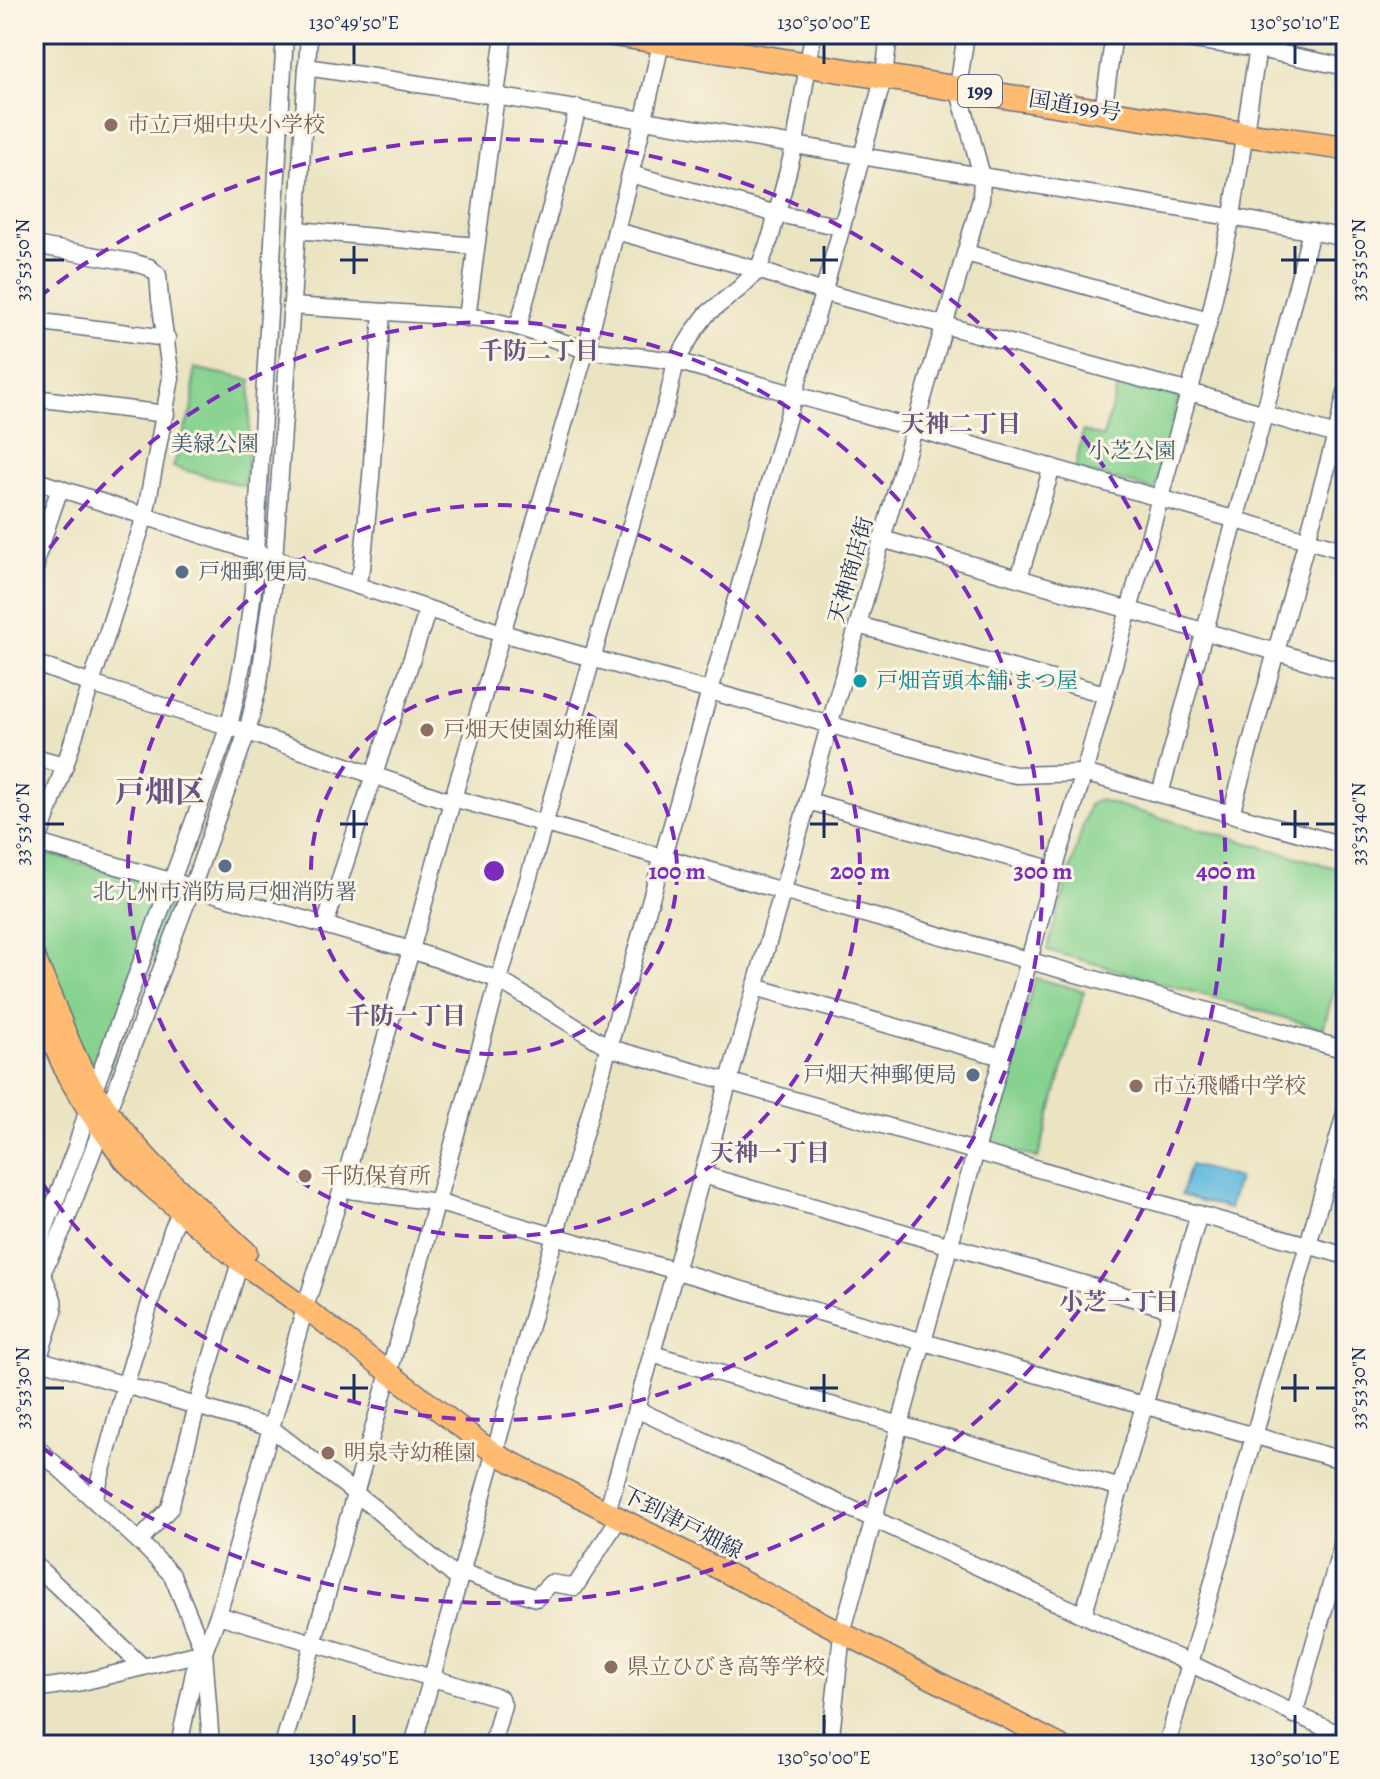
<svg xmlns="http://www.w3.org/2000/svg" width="1380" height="1779" font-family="Alegreya,'Noto Serif JP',serif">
<rect width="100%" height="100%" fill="#fcf5e5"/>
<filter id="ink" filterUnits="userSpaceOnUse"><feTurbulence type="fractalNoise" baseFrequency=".0125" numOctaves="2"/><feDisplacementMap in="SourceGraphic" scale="16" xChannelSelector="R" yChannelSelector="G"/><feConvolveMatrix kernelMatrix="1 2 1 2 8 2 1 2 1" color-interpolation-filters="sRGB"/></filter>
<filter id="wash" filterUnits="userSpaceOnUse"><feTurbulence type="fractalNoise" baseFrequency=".006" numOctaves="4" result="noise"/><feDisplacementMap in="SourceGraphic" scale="32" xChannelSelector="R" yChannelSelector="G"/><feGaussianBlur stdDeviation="1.8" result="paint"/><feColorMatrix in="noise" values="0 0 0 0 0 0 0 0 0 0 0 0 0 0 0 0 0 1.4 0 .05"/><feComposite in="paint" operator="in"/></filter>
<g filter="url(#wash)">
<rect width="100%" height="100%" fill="#ebe4c2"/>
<g fill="#86d28f" stroke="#508076" stroke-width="2">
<polygon points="194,368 251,380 248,458 244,486 173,467 193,404"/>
<polygon points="1120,379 1179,398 1155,490 1075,469 1083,431 1103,437"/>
<polygon points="1099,800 1346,871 1346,949 1323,1029 1047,950 1089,805"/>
<polygon points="34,850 178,890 101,1087 82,1058 55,973 34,935"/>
<polygon points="1035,978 1084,991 1038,1158 989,1145"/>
</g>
<polygon fill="#62badf" stroke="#3e749e" stroke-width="2" points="1190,1165 1238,1178 1229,1209 1181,1195"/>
</g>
<g filter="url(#ink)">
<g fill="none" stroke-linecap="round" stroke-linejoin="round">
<g stroke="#646e81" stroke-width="19">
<g id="minor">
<polyline points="1150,34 1258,49 1346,67"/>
<path d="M306,67c226,33 450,72 676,109 121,21 243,38 364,62"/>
<polyline points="1103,111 1114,34"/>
<polyline points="630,174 777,214 842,227"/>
<polyline points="297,230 476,246"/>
<polyline points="616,231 758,270 823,292 1190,392 1346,438"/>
<polyline points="34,245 131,262 149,267 158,275 160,300 171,378 145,516 65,765 37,843"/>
<polyline points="966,253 1209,320"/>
<polyline points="291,306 481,318 518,327 586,350 676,361 1346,551"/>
<polyline points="467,318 504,34"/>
<polyline points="34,321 167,338"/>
<polyline points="518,327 578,108"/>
<polyline points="34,398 166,414"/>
<polyline points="34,480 502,633 996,771 1016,775 1084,773 1346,846"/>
<polyline points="882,539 1346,672"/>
<polyline points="1019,578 1052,467"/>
<polyline points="34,580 37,556 60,488"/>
<polyline points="356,584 362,568 371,477 382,312"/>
<polyline points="858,625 1105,694"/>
<polyline points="34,663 91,684 247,732 452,802"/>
<polyline points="34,757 65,765"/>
<polyline points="1160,794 1264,415 1311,231"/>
<polyline points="453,798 1346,1050"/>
<polyline points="808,801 1054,870"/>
<polyline points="1231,814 1336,435 1346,393"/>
<polyline points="34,842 411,950 499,980 610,1048 1346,1256"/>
<polyline points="325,925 428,609"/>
<polyline points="755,987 1002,1057"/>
<polyline points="703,1175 1171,1309"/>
<polyline points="342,1189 436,1202 1143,1405 1346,1461"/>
<path d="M34,1257l42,-110 18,-57 135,-364c11,-45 19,-89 24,-136l32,-556"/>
<polyline points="34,1284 42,1273 64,1227 192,888 247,732 259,683 272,589 297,230 309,34"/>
<polyline points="652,1354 1121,1488"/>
<polyline points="34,1358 271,1428 374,1508 459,1580"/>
<polyline points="34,1372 54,1311 53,1299 42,1273"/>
<path d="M636,1409c183,86 367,169 551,253 53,25 105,52 159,75"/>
<polyline points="34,1445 143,1545 172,1575 204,1652 211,1745"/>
<polyline points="94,1500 125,1386 172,1230 180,1212"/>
<polyline points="607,1512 882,539 981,199 982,176 958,88 966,34"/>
<polyline points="139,1541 170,1508 197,1406 240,1262"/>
<polyline points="34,1564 143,1667"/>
<polyline points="461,1572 536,1598 551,1583 575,1587 619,1518"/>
<polyline points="218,1615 500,1698 503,1705 492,1745"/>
<path d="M1083,1615c40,-133 77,-267 116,-401"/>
<polyline points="34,1689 82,1682 204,1652"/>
<polyline points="1294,1715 1346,1531"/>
<polyline points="179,1745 195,1668 204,1652 218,1615 305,1308 342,1189 411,950 453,798 586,350 644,119 663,34"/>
<polyline points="283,1745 313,1644 499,980 668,397 676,361 695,330 707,314 740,288 758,270 771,236 795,144 813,34"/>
<polyline points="413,1745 555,1236 862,156 884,76 889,34"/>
<polyline points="830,1745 842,1633 1054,870 1084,773 1209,320 1232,216 1260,34"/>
<polyline points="1167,1745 1346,1110"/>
</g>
</g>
<g stroke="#646e81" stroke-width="23">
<g id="major">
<path d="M34,956c21,44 34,93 61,135 40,64 98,110 152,161"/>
<polyline points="34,996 52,1041 67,1075 88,1110 124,1160 149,1185 240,1262 305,1308 494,1453 1060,1745"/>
</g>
</g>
<g stroke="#646e81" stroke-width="27">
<polyline id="highway" points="614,34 1244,134 1346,148"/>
</g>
<use href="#minor" stroke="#fff" stroke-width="16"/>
<use href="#major" stroke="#ffbb71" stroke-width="20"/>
<use href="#highway" stroke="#ffbb71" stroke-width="24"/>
</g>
</g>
<path fill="none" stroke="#1b2f5e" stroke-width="3" d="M354,44v20M824,44v20M1295,44v20M354,246v28M824,246v28M1295,246v28M44,260h20M340,260h28M810,260h28M1281,260h28M1316,260h20M354,810v28M824,810v28M1295,810v28M44,824h20M340,824h28M810,824h28M1281,824h28M1316,824h20M354,1374v28M824,1374v28M1295,1374v28M44,1388h20M340,1388h28M810,1388h28M1281,1388h28M1316,1388h20M354,1715v20M824,1715v20M1295,1715v20"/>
<g fill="none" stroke="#7b2cbf" stroke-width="4" stroke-dasharray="14 10">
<circle cx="494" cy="871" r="183"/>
<circle cx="494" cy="871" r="366"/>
<path d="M36 568A549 549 0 1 1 36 1174"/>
<path d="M38 298A732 732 0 1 1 38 1444"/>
</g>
<g fill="#8d6e63" stroke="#fcf5e5" stroke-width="3">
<circle cx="111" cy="125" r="8"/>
<circle cx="427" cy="730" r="8"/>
<circle cx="1136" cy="1086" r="8"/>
<circle cx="305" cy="1176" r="8"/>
<circle cx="328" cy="1453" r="8"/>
<circle cx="611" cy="1667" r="8"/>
</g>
<g fill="#5c6f8a" stroke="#fcf5e5" stroke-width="3">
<circle cx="182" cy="572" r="8"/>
<circle cx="225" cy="866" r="8"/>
<circle cx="973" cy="1075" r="8"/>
</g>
<circle fill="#0f9aa8" stroke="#fcf5e5" stroke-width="3" cx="860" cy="681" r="8"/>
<g text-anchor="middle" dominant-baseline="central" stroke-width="6" stroke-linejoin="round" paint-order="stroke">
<rect fill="#fcf5e5" stroke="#5e6a86" stroke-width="2" x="958" y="75" width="44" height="32" rx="6"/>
<g font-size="20" font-weight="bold" fill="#1b2f5e">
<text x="980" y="91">199</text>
</g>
<g font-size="22" fill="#1b2f5e" stroke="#fcf5e5">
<text transform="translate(1075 106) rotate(9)">国道199号</text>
<text transform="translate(851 570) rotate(-74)">天神商店街</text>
<text transform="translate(682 1523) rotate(27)">下到津戸畑線</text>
</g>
<g font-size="22" fill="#785e54" stroke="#fcf5e5" text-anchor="start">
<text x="127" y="125">市立戸畑中央小学校</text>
<text x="443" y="730">戸畑天使園幼稚園</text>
<text x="1152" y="1086">市立飛幡中学校</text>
<text x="321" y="1176">千防保育所</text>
<text x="344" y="1453">明泉寺幼稚園</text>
<text x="627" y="1667">県立ひびき高等学校</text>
</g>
<g font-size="22" fill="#36586a" stroke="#fcf5e5">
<text x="215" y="444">美緑公園</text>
<text x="1132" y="451">小芝公園</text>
</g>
<g font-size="22" fill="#4e5e75" stroke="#fcf5e5" text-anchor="start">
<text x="198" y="572">戸畑郵便局</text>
<text x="225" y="892" text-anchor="middle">北九州市消防局戸畑消防署</text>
<text x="957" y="1075" text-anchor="end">戸畑天神郵便局</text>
</g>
<g font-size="22" fill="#0d838f" stroke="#fcf5e5" text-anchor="start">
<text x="876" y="681">戸畑音頭本舗 まつ屋</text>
</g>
<g font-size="24" font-weight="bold" fill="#645784" stroke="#fcf5e5">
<text x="539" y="351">千防二丁目</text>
<text x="961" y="424">天神二丁目</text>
<text x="406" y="1016">千防一丁目</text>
<text x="770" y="1153">天神一丁目</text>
<text x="1119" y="1302">小芝一丁目</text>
</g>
<g font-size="30" font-weight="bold" fill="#645784" stroke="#fcf5e5">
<text x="160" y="792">戸畑区</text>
</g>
</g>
<circle cx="494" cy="871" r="12" fill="#7b2cbf" stroke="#fcf5e5" stroke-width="4"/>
<g font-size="24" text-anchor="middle" font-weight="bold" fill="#7b2cbf" stroke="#fcf5e5" stroke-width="6" stroke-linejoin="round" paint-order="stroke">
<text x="677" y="879">100 m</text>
<text x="860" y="879">200 m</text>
<text x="1043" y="879">300 m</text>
<text x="1226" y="879">400 m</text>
</g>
<rect width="1380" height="1779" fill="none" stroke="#fcf5e5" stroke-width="88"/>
<rect x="44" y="44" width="1292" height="1691" fill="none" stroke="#1b2f5e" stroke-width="3"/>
<g font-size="20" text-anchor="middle" fill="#1b2f5e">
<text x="354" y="29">130°49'50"E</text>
<text x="824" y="29">130°50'00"E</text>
<text x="1295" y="29">130°50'10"E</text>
<text transform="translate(22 260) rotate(-90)" y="7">33°53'50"N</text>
<text transform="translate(1358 260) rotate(-90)" y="7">33°53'50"N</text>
<text transform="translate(22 824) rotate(-90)" y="7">33°53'40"N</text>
<text transform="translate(1358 824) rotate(-90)" y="7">33°53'40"N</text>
<text transform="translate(22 1388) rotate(-90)" y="7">33°53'30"N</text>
<text transform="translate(1358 1388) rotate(-90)" y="7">33°53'30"N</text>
<text x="354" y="1764">130°49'50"E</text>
<text x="824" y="1764">130°50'00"E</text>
<text x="1295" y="1764">130°50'10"E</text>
</g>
</svg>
